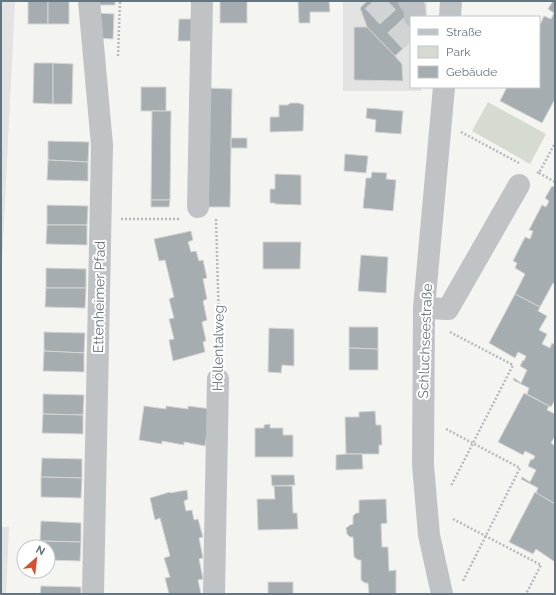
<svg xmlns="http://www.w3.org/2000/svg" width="556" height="595" font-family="Raleway,sans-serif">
<rect width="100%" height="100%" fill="#f4f4f1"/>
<g fill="#e2e3e2">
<polygon points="1,1 15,1 1,282"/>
<polygon points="343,1 427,1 427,17 411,17 411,87 422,87 421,91 343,91"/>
<polygon points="1,527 9,527 6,594 1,594"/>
</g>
<polygon fill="#d6dbd2" points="488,102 546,134 530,164 472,131"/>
<g fill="#a5adb1" stroke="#d5d5d3">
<rect x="28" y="1" width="20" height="23"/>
<rect x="48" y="1" width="21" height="23"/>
<rect x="98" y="1" width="17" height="4"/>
<rect x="220" y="1" width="27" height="22"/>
<polygon points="298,1 329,1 330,12 310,12 310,23 299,23"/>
<polygon points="367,1 409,1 408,44 395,56 367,27 360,8"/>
<polygon points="553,1 555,1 555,99 542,123 500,101 507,87 539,87 539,27 544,16 551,19 554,13 548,9"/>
<polygon points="98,13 114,14 113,39 97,38"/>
<polygon points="179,19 193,19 192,41 178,41"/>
<polygon points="354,27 367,27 395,56 402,64 403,81 354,80"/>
<polygon points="34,63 53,63 53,104 33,103"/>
<polygon points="53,63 73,64 72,104 53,104"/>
<rect x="141" y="87" width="25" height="24"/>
<polygon points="209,88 232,89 230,207 207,207"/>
<polygon points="290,103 299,103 304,105 303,131 270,132 270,117 279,117 279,105 288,105"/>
<polygon points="367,108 403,111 401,134 375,132 376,120 366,118"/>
<polygon points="152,111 171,111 170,200 151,200"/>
<rect x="231" y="138" width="16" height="10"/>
<polygon points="48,141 89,142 88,162 48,160"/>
<polygon points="345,154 368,156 366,173 344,171"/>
<polygon points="48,160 88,162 88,181 47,180"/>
<polygon points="372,172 387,173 386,179 396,180 393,211 363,208 366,178 371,178"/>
<polygon points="275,174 301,175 301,205 275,204 275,203 270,203 270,189 275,189"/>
<polygon points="552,186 555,187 555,284 553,283 540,307 515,294 525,274 515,268 517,263 513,261 525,237 530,239 533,231 529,230 542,205 546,207 549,201 545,198"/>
<polygon points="151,200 170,200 169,207 151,207"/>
<polygon points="47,205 88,206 87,225 47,225"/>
<polygon points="47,225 87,225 87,245 46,244"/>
<polygon points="191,231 193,240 188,242 191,252 196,251 199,261 203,260 207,278 203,279 207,299 203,301 207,320 202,322 206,341 203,342 205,352 173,361 169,340 174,339 169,319 174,318 169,299 174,297 165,260 159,261 154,239"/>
<polygon points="263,242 301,242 300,269 263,269"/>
<polygon points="361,255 388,257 386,293 358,291"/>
<polygon points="46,268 86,269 86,288 46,288"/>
<polygon points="46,288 86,288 85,308 45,307"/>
<polygon points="515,294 540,307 538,311 547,316 539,330 547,334 542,344 550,348 552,343 555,345 555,400 551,407 527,394 529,388 513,380 514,378 521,383 527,370 520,366 523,360 524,361 526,356 518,352 515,358 489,343"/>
<polygon points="349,327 378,327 378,349 349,348"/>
<polygon points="269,328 294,329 294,366 282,365 281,373 268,372"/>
<polygon points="44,332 85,333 84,353 44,351"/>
<polygon points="349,348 378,349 378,370 349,370"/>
<polygon points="44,351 84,353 84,372 43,371"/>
<polygon points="524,393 549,406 547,410 555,414 555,436 551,443 555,446 555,504 536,493 538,488 521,479 522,477 530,482 536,470 528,466 531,459 533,460 535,456 525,451 523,455 498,442"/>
<polygon points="43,394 84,395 83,415 43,414"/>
<polygon points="144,406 166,409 166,406 188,409 188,406 211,409 205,446 184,442 184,445 162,441 162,444 139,440"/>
<polygon points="375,411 376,425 381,425 382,445 379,445 379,454 346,454 345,417 359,417 359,412"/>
<polygon points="43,414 83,415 83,434 42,433"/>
<polygon points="270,424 270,428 283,428 283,435 293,435 293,457 255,457 255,428 264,428 264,425"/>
<polygon points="346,454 362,454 363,469 336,470 336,455"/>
<polygon points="42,458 82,459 82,478 41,477"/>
<polygon points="271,475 294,475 295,485 272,486"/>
<polygon points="41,477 82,478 81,498 41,497"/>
<polygon points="274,486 292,486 293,513 297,513 298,529 258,530 257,499 275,499"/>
<polygon points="187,490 188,499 184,501 186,511 192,510 194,520 198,519 203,537 199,538 203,558 199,559 203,579 198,580 201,594 169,594 165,578 170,577 164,558 170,556 160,518 155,520 150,498 170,492 170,493"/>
<polygon points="535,492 555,504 555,562 536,549 533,554 509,542"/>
<polygon points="386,499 387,523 381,524 382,547 388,547 389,571 396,570 396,594 369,594 368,583 365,583 361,580 361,560 358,560 354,557 353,537 350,537 347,534 346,528 350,525 353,524 353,516 356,513 359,513 359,500"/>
<polygon points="41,521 81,523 81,542 40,541"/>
<polygon points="40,541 81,542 80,561 48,560 48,547 40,547"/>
<rect x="268" y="582" width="25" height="12"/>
<polygon points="41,586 81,587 81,594 40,594"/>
</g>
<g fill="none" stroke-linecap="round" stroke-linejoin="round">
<polyline stroke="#d0d4d5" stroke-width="22" stroke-dasharray="22 11" stroke-linecap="butt" points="373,1 411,42"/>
<g stroke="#b7babc" stroke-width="2.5" stroke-dasharray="2 2" stroke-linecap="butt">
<polyline points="118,56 120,1"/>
<polyline points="461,132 519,163"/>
<polyline points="537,172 539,173 555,143"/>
<polyline points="539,173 555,182"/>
<polyline points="121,219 180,219"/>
<polyline points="216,219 220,358"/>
<polyline points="450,332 513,365 451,486"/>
<polyline points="446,429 520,468 463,581"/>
<polyline points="453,519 541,565 526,594"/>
</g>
<g stroke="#bfc3c6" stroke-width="22">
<polyline points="89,1 102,145 93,594"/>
<polyline points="409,1 414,6 415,17"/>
<polyline points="450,17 451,1"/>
<polyline points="198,207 202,1"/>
<polyline points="424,308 448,309 519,185"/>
<polyline points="214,594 218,379"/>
<polyline points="442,594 429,535 423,465 424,308 444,87"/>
</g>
</g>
<g text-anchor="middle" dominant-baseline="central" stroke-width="4" stroke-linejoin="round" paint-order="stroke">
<g font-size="14" fill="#657580" stroke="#fff">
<text transform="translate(99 297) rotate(-89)">Ettenheimer Pfad</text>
<text transform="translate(425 341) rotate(-88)">Schluchseestraße</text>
<text transform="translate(218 348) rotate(-89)">Höllentalweg</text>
</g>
</g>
<rect width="556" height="595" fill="none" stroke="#657580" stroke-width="4"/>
<rect x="410" y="16" width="130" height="72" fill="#ffffff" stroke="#c1c8cc"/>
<rect x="418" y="29" width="20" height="6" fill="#bfc3c6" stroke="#c1c8cc"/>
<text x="446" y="36" font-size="12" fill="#657580">Straße</text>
<rect x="418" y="46" width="20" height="12" fill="#d6dbd2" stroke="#c1c8cc"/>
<text x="446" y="56" font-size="12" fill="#657580">Park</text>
<rect x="418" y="66" width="20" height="12" fill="#a5adb1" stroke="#c1c8cc"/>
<text x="446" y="76" font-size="12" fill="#657580">Gebäude</text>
<g transform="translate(36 559) rotate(28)"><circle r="19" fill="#ffffff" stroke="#c1c8cc"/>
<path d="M0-3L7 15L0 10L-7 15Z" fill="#d6512f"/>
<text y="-6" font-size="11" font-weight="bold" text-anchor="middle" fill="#657580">N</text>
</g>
</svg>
